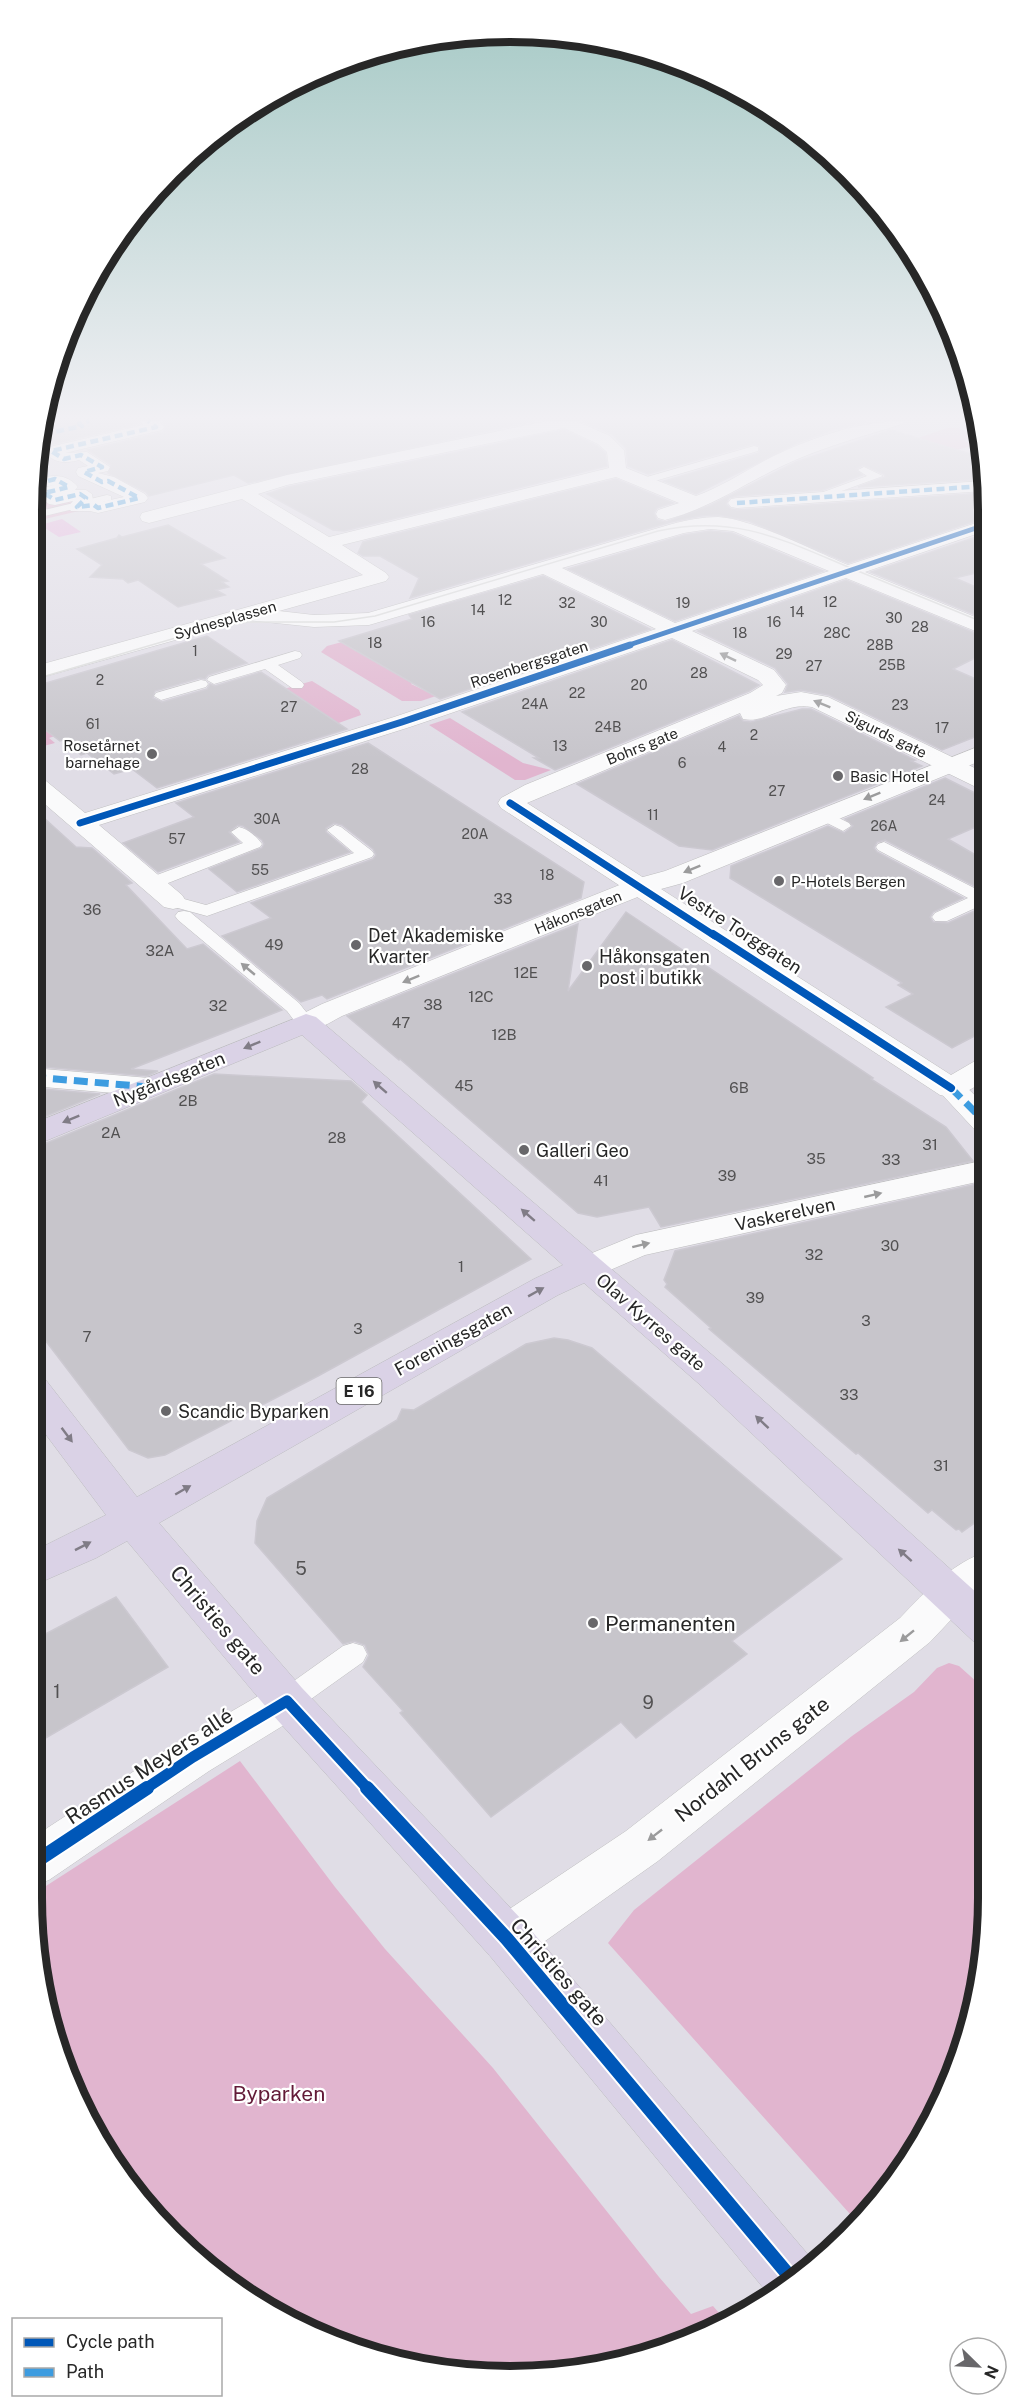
<svg xmlns="http://www.w3.org/2000/svg" width="1020" height="2408" font-family="'Public Sans',sans-serif">
<rect width="100%" height="100%" fill="#e0dde6"/>
<g fill="#e1b5cf">
<polygon points="947,428 958,428 982,438 978,440 971,438 964,441 971,443 968,444 972,446 949,452 918,438"/>
<polygon points="55,479 96,507 32,522 36,484"/>
<polygon points="342,642 412,683 411,684 436,696 421,701 402,701 321,652 327,646"/>
<polygon points="312,681 359,710 361,715 277,745 284,689"/>
<polygon points="32,707 45,718 35,723 48,732 53,731 58,735 49,738 55,743 32,749"/>
<polygon points="450,718 523,763 551,770 525,780 515,780 429,725"/>
<polygon points="949,1663 959,1666 988,1692 988,1898 963,2052 925,2137 870,2213 858,2223 608,1943 634,1910 852,1736 914,1692 937,1668"/>
<polygon points="240,1761 335,1887 385,1949 493,2068 659,2277 691,2314 713,2306 726,2321 603,2367 510,2376 417,2367 271,2313 150,2213 95,2137 57,2052 32,1895"/>
</g>
<polygon fill="#e4b3dc" points="62,519 81,532 59,537 40,525"/>
<g fill="#c7c5cb" stroke="#ccc9d1" stroke-width="1.5">
<polygon points="46,421 138,421 139,424 44,446 42,445"/>
<polygon points="162,421 534,421 248,483 234,475 149,496 146,492 108,473 111,465 88,450 163,432 166,427"/>
<polygon points="582,421 863,421 866,422 832,430 797,443 696,494 664,481 759,453 760,446 753,444 648,474 628,466 626,448 612,434"/>
<polygon points="564,430 597,446 605,453 607,466 344,531 333,530 267,494 288,487"/>
<polygon points="891,430 984,458 984,479 858,487 885,477 884,474 863,465 856,469 862,475 823,490 737,496 729,498 726,504 731,509 737,510 984,493 985,518 848,563 749,521 718,515 701,516 671,522 410,598 419,578 380,556 363,556 358,553 363,542 616,479 673,503 657,508 654,513 657,520 666,522 711,505 796,462"/>
<polygon points="168,525 225,558 201,564 228,581 222,582 229,587 216,590 225,595 178,607 138,580 128,583 123,579 90,577 102,565 77,549 117,538 119,535 122,537"/>
<polygon points="710,531 732,533 823,571 675,621 568,569 684,535"/>
<polygon points="985,534 985,571 955,578 985,591 985,619 871,572"/>
<polygon points="543,576 650,629 440,699 339,641 412,619 409,615"/>
<polygon points="846,580 985,637 985,653 953,669 985,683 985,733 942,750 829,695 801,690 785,692 788,684 775,668 698,631"/>
<polygon points="207,636 247,663 208,675 205,679 200,678 155,691 153,698 162,702 207,689 210,684 215,686 261,672 347,729 157,788 132,769 114,774 87,753 81,755 63,740 60,741 32,720 32,687"/>
<polygon points="672,640 759,685 749,691 555,770 534,758 539,758 462,712"/>
<polygon points="802,709 811,709 915,760 911,761 922,766 712,850 679,846 577,784 739,716 743,721 751,722"/>
<polygon points="368,743 584,882 581,898 327,999 322,995 301,1002 222,936 271,918 251,903 373,859 376,855 373,849 342,825 334,823 326,828 326,832 350,852 237,892 209,869 262,848 264,844 262,840 243,826 238,825 229,832 239,842 158,872 123,843 194,817 176,803"/>
<polygon points="945,778 985,798 985,823 948,839 986,861 986,889 982,890 885,840 877,842 874,848 877,852 963,898 933,912 930,917 933,922 948,923 986,906 986,1030 952,1048 886,1007 913,994 898,985 902,983 730,878 731,866 828,826 844,833 853,826 845,819"/>
<polygon points="32,807 76,847 92,848 132,883 126,885 187,949 203,944 282,1010 131,1069 158,1071 147,1076 32,1066"/>
<polygon points="626,912 873,1078 871,1079 946,1127 973,1161 661,1227 649,1207 597,1217 578,1213 400,1059 399,1060 347,1016 578,924 568,991"/>
<polygon points="214,1074 351,1081 367,1095 361,1102 531,1259 318,1376 165,1455 148,1458 129,1450 32,1323 32,1147 44,1144"/>
<polygon points="32,1088 100,1094 32,1122"/>
<polygon points="986,1182 987,1514 962,1532 959,1529 956,1530 932,1510 928,1513 858,1453 856,1454 709,1329 711,1328 665,1287 667,1284 664,1280 675,1251"/>
<polygon points="554,1338 568,1340 592,1348 842,1559 732,1641 747,1654 636,1738 621,1722 491,1817 400,1713 403,1711 363,1667 369,1655 365,1645 354,1641 343,1644 255,1543 257,1521 267,1498 397,1420 402,1409 414,1410 526,1344"/>
<polygon points="116,1597 168,1667 32,1746 32,1641"/>
</g>
<g fill="none" stroke-linecap="round" stroke-linejoin="round">
<g stroke="#bebebf" stroke-width="1">
<g id="service">
<polygon points="754,446 758,447 758,451 648,483 644,484 638,481 640,479"/>
<polygon points="864,467 883,476 817,500 813,501 807,498 867,476 858,470"/>
<polygon points="107,495 111,496 111,500 32,519 32,513"/>
<polygon points="295,651 300,652 302,655 300,658 278,665 302,682 304,685 302,688 292,688 265,669 214,684 207,680 209,677"/>
<polygon points="201,680 206,681 208,684 206,687 161,700 154,696 156,693"/>
<polygon points="823,810 849,823 851,826 843,831 817,818 815,815 817,812"/>
<polygon points="335,825 341,827 372,851 374,854 372,857 207,916 167,905 165,901 167,897 173,896 206,905 354,853 327,830"/>
<path d="M239,827c9,2 18,10 23,17l-2,3 -102,40h-12l-2,-4 2,-4 97,-36 -12,-11z"/>
<polygon points="884,842 982,892 986,891 986,903 947,921 935,921 932,917 935,913 968,898 878,850 876,847 878,844"/>
<polygon points="184,911 190,912 299,1003 315,1023 313,1027 299,1027 287,1011 178,920 175,916 178,912"/>
<polygon points="353,1643 363,1646 367,1654 363,1662 297,1709 287,1713 277,1709 273,1701 277,1693 343,1646"/>
</g>
</g>
<g stroke="#bebebf" stroke-width="1">
<g id="pedestrian">
<path d="M140,421h19l5,6 -2,3 -97,23 22,-1 23,15 -2,4 -10,2 16,4 31,17 3,4 -3,4 -47,11 -8,-2h-19l-3,-4 5,-6 -18,4 -6,-1 -14,-11 3,-4 16,-4 -19,4 2,-10c15,-4 29,-6 41,8l-3,3h11l6,4 1,6 8,2 23,-5 -46,-21 -2,-4 2,-4 10,-2 -9,-6c-15,4 -25,3 -36,-9l2,-3 98,-23z"/>
<polygon points="32,1068 149,1078 159,1081 164,1087 159,1093 149,1096 32,1086"/>
<polygon points="951,1079 961,1082 986,1106 986,1132 975,1130 936,1088 941,1082"/>
</g>
</g>
<g stroke="#bebebf" stroke-width="1">
<g id="minor">
<path d="M547,421h29l34,15 14,14 2,18 70,28c25,-9 46,-23 70,-36 41,-21 92,-39 138,-39l-2,3c-41,13 -83,24 -122,43 -41,20 -70,41 -115,53l-7,-2 -2,-4 2,-4 21,-7 -63,-26 -274,68 44,28 3,4 -3,4 -107,30 35,4 54,-2 304,-89c15,-4 31,-7 46,-7 35,2 96,34 130,48l137,-45v11l-120,41 120,49v14l-139,-57 -154,53 82,39 12,15 -4,8 -6,3 25,-4 27,5 157,76v16l-9,-2 -164,-80c-28,-5 -47,17 -69,12l-3,-6 -213,90 424,272 24,-14 11,-3v22c-15,9 -27,19 -46,15l-439,-287 -3,-5 3,-5 24,-13 225,-92 13,-8 -5,-5 -86,-42 -262,89 -311,98 83,70 4,6 -4,6 -9,2 -9,-2 -132,-114v-19l8,2 45,37 309,-96 262,-88 -113,-55 -174,51 -55,2 -67,-7 -215,60v-13l331,-92 -121,-76 -93,24 -7,-2 -2,-4 2,-4 145,-38zM564,428l34,16 9,8 2,16 -280,69 -71,-43 29,-9zM710,529l23,2 96,40 -154,52 -113,-55 122,-35z"/>
<polygon points="984,481 984,491 737,508 731,507 728,503 731,499 737,498"/>
<path d="M988,1551v38l-25,18 -33,35 -272,219 -134,95 -17,6 -17,-6 -7,-17 7,-17 136,-91 274,-213c26,-27 52,-55 88,-67z"/>
<polygon points="287,1682 302,1688 309,1701 302,1714 209,1771 49,1880 32,1886 32,1838 177,1743 272,1688"/>
</g>
</g>
<g stroke="#bebebf" stroke-width="1">
<g id="secondary">
<path d="M985,744v15l-302,124 -33,9 -308,124c-15,8 -29,18 -46,13l-5,-6 5,-6 26,-13 310,-124 33,-9z"/>
<polygon points="986,1160 986,1180 645,1255 587,1280 575,1276 570,1268 575,1260 636,1235"/>
</g>
</g>
<g stroke="#bcbcbf" stroke-width="1">
<polygon id="trunk" points="306,1014 316,1017 724,1365 988,1603 988,1646 973,1641 698,1383 584,1283 558,1295 159,1523 302,1688 524,1922 811,2258 812,2261 770,2296 490,1956 272,1714 127,1541 96,1558 32,1586 32,1552 106,1515 32,1416 32,1376 45,1379 137,1497 534,1279 563,1265 302,1035 43,1142 32,1145 32,1124"/>
</g>
<use href="#service" fill="#fafafb" fill-rule="evenodd"/>
<use href="#pedestrian" fill="#fafafb" fill-rule="evenodd"/>
<use href="#minor" fill="#fafafb" fill-rule="evenodd"/>
<use href="#secondary" fill="#fafafb" fill-rule="evenodd"/>
<use href="#trunk" fill="#dad2e6" fill-rule="evenodd"/>
<path stroke="#dcdddc" stroke-width="1.5" d="M32,680l164,-48 34,-7 18,-3h86l41,-6 283,-85c78,-17 125,9 195,38 44,18 88,36 132,54"/>
<g stroke="#3d9ce0" stroke-width="4.5" stroke-dasharray="8 4.5" stroke-linecap="butt">
<polyline points="44,434 82,426 79,424 89,421"/>
<polyline points="36,484 55,479 69,487 44,493 55,500 80,494 86,498 77,507 94,505 98,508 139,498 108,481 102,482 84,472 102,467 81,455 64,459 51,451 156,427 148,421"/>
<polyline points="737,503 984,486"/>
</g>
<g stroke="#3d9ce0" stroke-width="7" stroke-dasharray="14 7" stroke-linecap="butt">
<polyline points="32,1077 149,1087"/>
<polyline points="951,1088 986,1123"/>
</g>
<g stroke="#fff" stroke-width="8">
<polyline id="cycleway-far4" points="626,646 985,525"/>
</g>
<g stroke="#fff" stroke-width="10">
<g id="cycleway-far3">
<polyline points="510,803 715,936"/>
<polyline points="80,823 402,722 630,645"/>
</g>
</g>
<g stroke="#fff" stroke-width="12">
<polyline id="cycleway-far2" points="713,934 951,1088"/>
</g>
<g stroke="#fff" stroke-width="15">
<polyline id="cycleway-far1" points="145,1789 193,1757 287,1701 368,1789"/>
</g>
<g stroke="#fff" stroke-width="18">
<g id="cycleway">
<polyline points="367,1788 507,1939 791,2278"/>
<polyline points="32,1864 147,1788"/>
</g>
</g>
<use href="#cycleway-far4" stroke="#0057b8" stroke-width="5"/>
<use href="#cycleway-far3" stroke="#0057b8" stroke-width="7"/>
<use href="#cycleway-far2" stroke="#0057b8" stroke-width="8"/>
<use href="#cycleway-far1" stroke="#0057b8" stroke-width="11"/>
<use href="#cycleway" stroke="#0057b8" stroke-width="14"/>
</g>
<defs><path id="oneway-solid" d="M-6-.8H1V-3.2L6.5 0L1 3.2V.8H-6Z" transform="scale(1.5)"/></defs>
<g fill="#9b9b9c">
<use href="#oneway-solid" transform="translate(728 657) rotate(-154)"/>
<use href="#oneway-solid" transform="translate(822 704) rotate(-158)"/>
<use href="#oneway-solid" transform="translate(872 796) rotate(158)"/>
<use href="#oneway-solid" transform="translate(692 869) rotate(158)"/>
<use href="#oneway-solid" transform="translate(248 969) rotate(-140)"/>
<use href="#oneway-solid" transform="translate(411 979) rotate(158)"/>
<use href="#oneway-solid" transform="translate(873 1195) rotate(-13)"/>
<use href="#oneway-solid" transform="translate(641 1245) rotate(-14)"/>
<use href="#oneway-solid" transform="translate(907 1636) rotate(141)"/>
<use href="#oneway-solid" transform="translate(655 1835) rotate(142)"/>
</g>
<g fill="#807c86">
<use href="#oneway-solid" transform="translate(252 1045) rotate(158)"/>
<use href="#oneway-solid" transform="translate(380 1087) rotate(-139)"/>
<use href="#oneway-solid" transform="translate(71 1119) rotate(158)"/>
<use href="#oneway-solid" transform="translate(528 1215) rotate(-139)"/>
<use href="#oneway-solid" transform="translate(536 1292) rotate(-29)"/>
<use href="#oneway-solid" transform="translate(762 1422) rotate(-137)"/>
<use href="#oneway-solid" transform="translate(67 1435) rotate(53)"/>
<use href="#oneway-solid" transform="translate(183 1490) rotate(-30)"/>
<use href="#oneway-solid" transform="translate(83 1546) rotate(-27)"/>
<use href="#oneway-solid" transform="translate(905 1555) rotate(-138)"/>
</g>
<linearGradient id="sky" x2="0" y2="1"><stop stop-color="#a5c9c5"/><stop offset="0.55" stop-color="#f1f0f4"/><stop offset="1" stop-color="#f1f0f4" stop-opacity="0"/></linearGradient>
<rect width="1020" height="759" fill="url(#sky)"/>
<g fill="#68676a" stroke="#fff" stroke-width="2">
<circle cx="152" cy="754" r="6"/>
<circle cx="838" cy="776" r="6"/>
<circle cx="779" cy="881" r="6"/>
<circle cx="356" cy="945" r="6"/>
<circle cx="587" cy="966" r="6"/>
<circle cx="524" cy="1150" r="6"/>
<circle cx="166" cy="1411" r="6"/>
<circle cx="593" cy="1623" r="6"/>
</g>
<g text-anchor="middle" dominant-baseline="central" stroke-width="4.5" stroke-linejoin="round" paint-order="stroke">
<g font-size="14" fill="#525152">
<text x="505" y="600">12</text>
<text x="830" y="602">12</text>
<text x="567" y="603">32</text>
<text x="683" y="603">19</text>
<text x="478" y="610">14</text>
<text x="797" y="612">14</text>
<text x="894" y="618">30</text>
<text x="428" y="622">16</text>
<text x="599" y="622">30</text>
<text x="774" y="622">16</text>
<text x="920" y="627">28</text>
<text x="740" y="633">18</text>
<text x="837" y="633">28C</text>
<text x="375" y="643">18</text>
<text x="880" y="645">28B</text>
<text x="195" y="651">1</text>
<text x="784" y="654">29</text>
<text x="892" y="665">25B</text>
<text x="814" y="666">27</text>
<text x="699" y="673">28</text>
<text x="100" y="680">2</text>
<text x="639" y="685">20</text>
<text x="577" y="693">22</text>
<text x="535" y="704">24A</text>
<text x="900" y="705">23</text>
<text x="289" y="707">27</text>
<text x="93" y="724">61</text>
<text x="608" y="727">24B</text>
<text x="942" y="728">17</text>
<text x="754" y="735">2</text>
<text x="560" y="746">13</text>
<text x="722" y="747">4</text>
<text x="682" y="763">6</text>
<text x="360" y="769">28</text>
<text x="777" y="791">27</text>
<text x="937" y="800">24</text>
<text x="653" y="815">11</text>
<text x="267" y="819">30A</text>
<text x="884" y="826">26A</text>
<text x="475" y="834">20A</text>
<text x="177" y="839">57</text>
<text x="260" y="870">55</text>
<text x="547" y="875">18</text>
</g>
<g font-size="15" fill="#272727" stroke="#fff">
<text transform="translate(225 620) rotate(-16)">Sydnesplassen</text>
<text transform="translate(529 664) rotate(-18)">Rosenbergsgaten</text>
<text transform="translate(886 734) rotate(26)">Sigurds gate</text>
<text transform="translate(642 746) rotate(-22)">Bohrs gate</text>
<text transform="translate(578 912) rotate(-22)">Håkonsgaten</text>
</g>
<g font-size="15" fill="#272727" stroke="#fff" text-anchor="start">
<text x="140" y="745" text-anchor="end">Rosetårnet<tspan x="140" dy="17">barnehage</tspan></text>
<text x="850" y="776">Basic Hotel</text>
<text x="791" y="881">P-Hotels Bergen</text>
</g>
<g font-size="15" fill="#525152">
<text x="503" y="898">33</text>
<text x="92" y="909">36</text>
<text x="274" y="944">49</text>
<text x="160" y="950">32A</text>
<text x="526" y="972">12E</text>
<text x="481" y="996">12C</text>
<text x="433" y="1004">38</text>
<text x="218" y="1005">32</text>
<text x="401" y="1022">47</text>
<text x="504" y="1034">12B</text>
<text x="464" y="1085">45</text>
<text x="739" y="1087">6B</text>
<text x="188" y="1100">2B</text>
<text x="111" y="1132">2A</text>
<text x="337" y="1137">28</text>
<text x="930" y="1144">31</text>
<text x="816" y="1158">35</text>
<text x="891" y="1159">33</text>
<text x="727" y="1175">39</text>
<text x="601" y="1180">41</text>
<text x="890" y="1245">30</text>
<text x="814" y="1254">32</text>
<text x="461" y="1266">1</text>
<text x="755" y="1297">39</text>
<text x="866" y="1320">3</text>
<text x="358" y="1328">3</text>
<text x="87" y="1336">7</text>
<text x="849" y="1394">33</text>
<text x="941" y="1465">31</text>
</g>
<rect fill="#fff" stroke="#686868" stroke-width="1.5" x="336.5" y="1378" width="45" height="26" rx="4.5"/>
<g font-size="16" font-weight="bold" fill="#272727">
<text x="359" y="1391">E 16</text>
</g>
<g font-size="18" fill="#272727" stroke="#fff">
<text transform="translate(740 930) rotate(33)">Vestre Torggaten</text>
<text transform="translate(169 1079) rotate(-22)">Nygårdsgaten</text>
<text transform="translate(785 1214) rotate(-12)">Vaskerelven</text>
<text transform="translate(651 1322) rotate(41)">Olav Kyrres gate</text>
<text transform="translate(453 1339) rotate(-29)">Foreningsgaten</text>
</g>
<g font-size="18" fill="#272727" stroke="#fff" text-anchor="start">
<text x="368" y="935">Det Akademiske<tspan x="368" dy="21">Kvarter</tspan></text>
<text x="599" y="956">Håkonsgaten<tspan x="599" dy="21">post i butikk</tspan></text>
<text x="536" y="1150">Galleri Geo</text>
<text x="178" y="1411">Scandic Byparken</text>
</g>
<g font-size="18" fill="#525152">
<text x="301" y="1568">5</text>
<text x="57" y="1691">1</text>
<text x="648" y="1702">9</text>
</g>
<g font-size="21" fill="#272727" stroke="#fff">
<text transform="translate(218 1620) rotate(50)">Christies gate</text>
<text transform="translate(752 1759) rotate(-38)">Nordahl Bruns gate</text>
<text transform="translate(149 1766) rotate(-33)">Rasmus Meyers allé</text>
<text transform="translate(559 1972) rotate(49)">Christies gate</text>
</g>
<g font-size="21" fill="#272727" stroke="#fff" text-anchor="start">
<text x="605" y="1623">Permanenten</text>
</g>
<g font-size="21" fill="#621a37" stroke="#fff">
<text x="279" y="2093">Byparken</text>
</g>
</g>
<path d="M0 0H1020V2408H0ZM510 42H510A468 468 0 0 1 978 510V1898A468 468 0 0 1 510 2366H510A468 468 0 0 1 42 1898V510A468 468 0 0 1 510 42Z" fill="#fff" fill-rule="evenodd"/>
<path fill="none" stroke="#272727" stroke-width="8" d="M510 42H510A468 468 0 0 1 978 510V1898A468 468 0 0 1 510 2366H510A468 468 0 0 1 42 1898V510A468 468 0 0 1 510 42Z"/>
<rect x="12" y="2318" width="210" height="78" fill="#ffffff" stroke="#a9a9a9" stroke-width="1.5"/>
<rect x="24" y="2338" width="30" height="9" fill="#0057b8" stroke="#a9a9a9" stroke-width="1.5"/>
<text x="66" y="2348" font-size="18" fill="#272727">Cycle path</text>
<rect x="24" y="2368" width="30" height="9" fill="#3d9ce0" stroke="#a9a9a9" stroke-width="1.5"/>
<text x="66" y="2378" font-size="18" fill="#272727">Path</text>
<g transform="translate(978 2366) rotate(114)"><circle r="28" fill="#ffffff" stroke="#a9a9a9" stroke-width="1.5"/>
<path d="M0-4.5L10 22L0 15L-10 22Z" fill="#68676a"/>
<text y="-9" font-size="16" font-weight="bold" text-anchor="middle" fill="#272727">N</text>
</g>
</svg>
